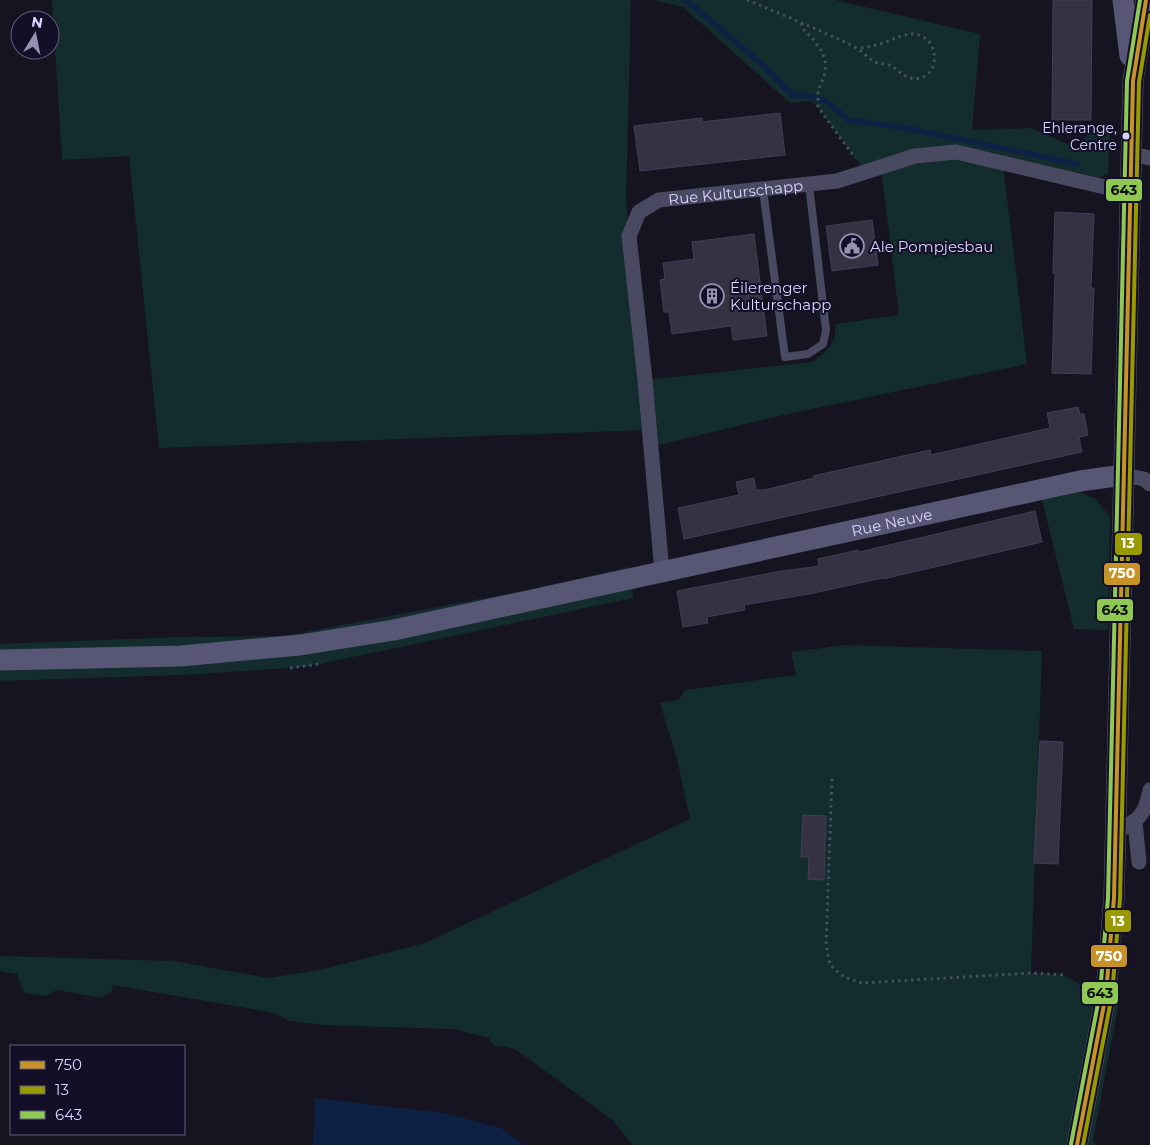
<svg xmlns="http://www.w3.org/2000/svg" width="1150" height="1145" font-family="Montserrat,sans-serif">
<rect width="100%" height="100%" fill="#161421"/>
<g fill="#132c2d">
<path d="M52,0h579l-5,203 19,177 167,-18c15,-10 25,-19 23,-38l64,-9 -18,-147 -15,5 -48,-66 -7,-6 -21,2 -107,-96 -30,-7h182l145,34 -8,96 59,-2 46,20 15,-19 18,3 -2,42 -20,9 -85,-19 24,200 -253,53 -123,30 -2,-17 -490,18 -30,-292 -67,4z"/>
<polygon points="1078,491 1096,499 1110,517 1108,630 1074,629 1042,500"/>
<polygon points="630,567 633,598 305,667 182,675 0,681 0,644 180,637 284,636 527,590"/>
<polygon points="846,645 1042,651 1031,973 1065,975 1089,991 1120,996 1093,1141 1096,1145 633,1145 611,1119 515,1049 493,1045 489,1038 453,1029 325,1025 290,1021 274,1013 113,985 112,991 101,998 57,990 46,996 25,993 19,981 17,974 0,971 0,956 174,961 269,978 319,970 425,943 690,819 677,759 660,703 678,700 685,690 796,675 791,652"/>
</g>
<polygon fill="#0d2144" points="315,1098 443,1113 501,1128 524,1145 313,1145"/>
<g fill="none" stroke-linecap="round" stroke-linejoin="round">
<polyline stroke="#0d2144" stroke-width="5.5" points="686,0 764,66 792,95 808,96 826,101 849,120 906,128 1077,164"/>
</g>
<g fill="#343243" stroke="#433f54">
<polygon points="1053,0 1092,0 1091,120 1052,120"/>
<polygon points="780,113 785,155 640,171 634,126 702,118 702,122"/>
<polygon points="1055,212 1094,214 1091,288 1094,288 1091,374 1052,373 1055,273 1053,273"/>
<polygon points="872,220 878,265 832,271 826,226"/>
<polygon points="754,234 767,336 733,340 731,326 672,334 669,312 664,312 660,280 665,279 663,263 694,259 692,242"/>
<polygon points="1078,407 1080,414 1084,414 1088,435 1079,437 1082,452 684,539 678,508 739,495 736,482 754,478 756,490 764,490 814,478 813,476 930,450 931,455 1050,428 1047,413"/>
<polygon points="1035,511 1042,542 883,579 883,578 809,594 744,605 745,610 707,617 708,623 683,627 677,591 776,572 819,566 818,559 858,550 859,552"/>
<polygon points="1040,741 1063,742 1058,864 1034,863"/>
<polygon points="803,815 826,816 824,880 808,879 809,857 801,857"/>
</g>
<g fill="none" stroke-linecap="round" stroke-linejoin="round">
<g stroke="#44505f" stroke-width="3" stroke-dasharray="2.5 4" stroke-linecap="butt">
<path d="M747,0c36,15 73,30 108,47 7,4 12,10 18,14 5,3 13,2 18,5 7,3 11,10 19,12 31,6 33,-42 3,-44 -12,0 -22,7 -33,10 -7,2 -15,3 -22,5"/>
<polyline points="801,23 804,30 814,40 823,53 826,65 824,77 818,90 818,107 855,158"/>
<polyline points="290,668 319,664"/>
<polyline points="832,779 826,945 830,965 844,977 862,983 1031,973 1065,975"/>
</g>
<polyline stroke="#4a4962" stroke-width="8" points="763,190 785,357 808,354 823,344 826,330 809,185"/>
<g stroke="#4a4962" stroke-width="15">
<polyline points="1131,154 1150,158"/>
<polyline points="1123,475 1144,479 1150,484"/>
<path id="s1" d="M662,572l-17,-192 -16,-144 10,-24 20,-12 178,-19 78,-25 41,-4 174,41"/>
<polyline points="1135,822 1139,862"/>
<path d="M1114,833c23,-12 31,-16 36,-43"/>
</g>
<g stroke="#575674" stroke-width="21">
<polyline points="1123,0 1130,56"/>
<path id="s2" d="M0,660l181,-4 119,-11 94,-15 686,-149 43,-6"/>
<polyline points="1077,1145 1106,994 1114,898 1133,81 1146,0"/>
</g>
<g stroke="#130f26" stroke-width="8">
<polyline id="bus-1" points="1077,1145 1106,994 1114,898 1133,81 1146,0"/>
</g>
<g stroke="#130f26" stroke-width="8">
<polyline id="bus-2" points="1083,1145 1112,995 1120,899 1139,82 1150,15"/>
</g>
<g stroke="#130f26" stroke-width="8">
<polyline id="bus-3" points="1071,1144 1100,993 1108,898 1127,81 1140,0"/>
</g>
<use href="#bus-1" stroke="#c79227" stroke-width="4"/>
<use href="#bus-2" stroke="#990" stroke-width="4"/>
<use href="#bus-3" stroke="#8fc853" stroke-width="4"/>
</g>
<defs>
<g id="civic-ring" transform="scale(1.25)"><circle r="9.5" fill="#130f26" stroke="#9591b1" stroke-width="1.5"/><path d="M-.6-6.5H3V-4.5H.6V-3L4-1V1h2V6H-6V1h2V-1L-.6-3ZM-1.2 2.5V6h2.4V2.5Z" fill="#9591b1"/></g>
<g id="building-ring" transform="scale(1.25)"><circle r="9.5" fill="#130f26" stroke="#9591b1" stroke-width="1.5"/><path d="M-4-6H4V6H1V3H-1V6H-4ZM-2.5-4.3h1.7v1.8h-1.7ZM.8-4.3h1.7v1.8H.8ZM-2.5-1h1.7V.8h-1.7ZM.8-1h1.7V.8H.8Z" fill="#9591b1"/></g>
</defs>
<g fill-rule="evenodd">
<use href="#civic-ring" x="852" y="246"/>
<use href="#building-ring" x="712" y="296"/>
</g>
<circle fill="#d9d4ff" stroke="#130f26" stroke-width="2" cx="1126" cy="136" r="4.5"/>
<g text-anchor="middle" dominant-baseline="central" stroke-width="4" stroke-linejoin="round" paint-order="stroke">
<g font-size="14" fill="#d9d4ff" stroke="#130f26" text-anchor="end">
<text x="1117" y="128">Ehlerange,<tspan x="1117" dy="17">Centre</tspan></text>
</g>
<g font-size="15" fill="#d9d4ff" stroke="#130f26">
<text stroke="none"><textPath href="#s1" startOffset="464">Rue Kulturschapp</textPath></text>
<text stroke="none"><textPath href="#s2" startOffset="905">Rue Neuve</textPath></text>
</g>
<g font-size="15" fill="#d9d4ff" stroke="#130f26" text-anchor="start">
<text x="870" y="246">Ale Pompjesbau</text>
<text x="730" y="287">Éilerenger<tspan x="730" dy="17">Kulturschapp</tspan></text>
</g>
</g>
<g stroke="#130f26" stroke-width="2">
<rect x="1105" y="178" width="38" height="24" rx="5" fill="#8fc853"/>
<rect x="1114" y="532" width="29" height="24" rx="5" fill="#990"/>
<rect x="1103" y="562" width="38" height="24" rx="5" fill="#c79227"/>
<rect x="1096" y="598" width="38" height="24" rx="5" fill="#8fc853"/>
<rect x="1104" y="909" width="28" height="24" rx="5" fill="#990"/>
<rect x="1090" y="944" width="38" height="24" rx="5" fill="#c79227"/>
<rect x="1081" y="981" width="38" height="24" rx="5" fill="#8fc853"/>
</g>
<g font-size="14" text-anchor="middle" font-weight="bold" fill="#fff">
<text x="1128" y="548">13</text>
<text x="1122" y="578">750</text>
<text x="1118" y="926">13</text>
<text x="1109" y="961">750</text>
</g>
<g font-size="14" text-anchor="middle" font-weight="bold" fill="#111">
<text x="1124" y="195">643</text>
<text x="1115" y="615">643</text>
<text x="1100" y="998">643</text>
</g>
<rect x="10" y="1045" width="175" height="90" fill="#130f26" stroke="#625e7d"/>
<rect x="20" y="1061" width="25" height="8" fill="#c79227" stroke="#625e7d"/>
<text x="55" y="1070" font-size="15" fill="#d9d4ff">750</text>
<rect x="20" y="1086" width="25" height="8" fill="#999900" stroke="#625e7d"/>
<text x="55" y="1095" font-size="15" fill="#d9d4ff">13</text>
<rect x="20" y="1111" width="25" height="8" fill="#8fc853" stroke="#625e7d"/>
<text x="55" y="1120" font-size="15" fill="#d9d4ff">643</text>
<g transform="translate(35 35) rotate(10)"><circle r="24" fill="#130f26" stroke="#625e7d"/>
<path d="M0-4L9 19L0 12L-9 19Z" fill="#9591b1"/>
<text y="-8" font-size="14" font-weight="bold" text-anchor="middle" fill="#d9d4ff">N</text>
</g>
</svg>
